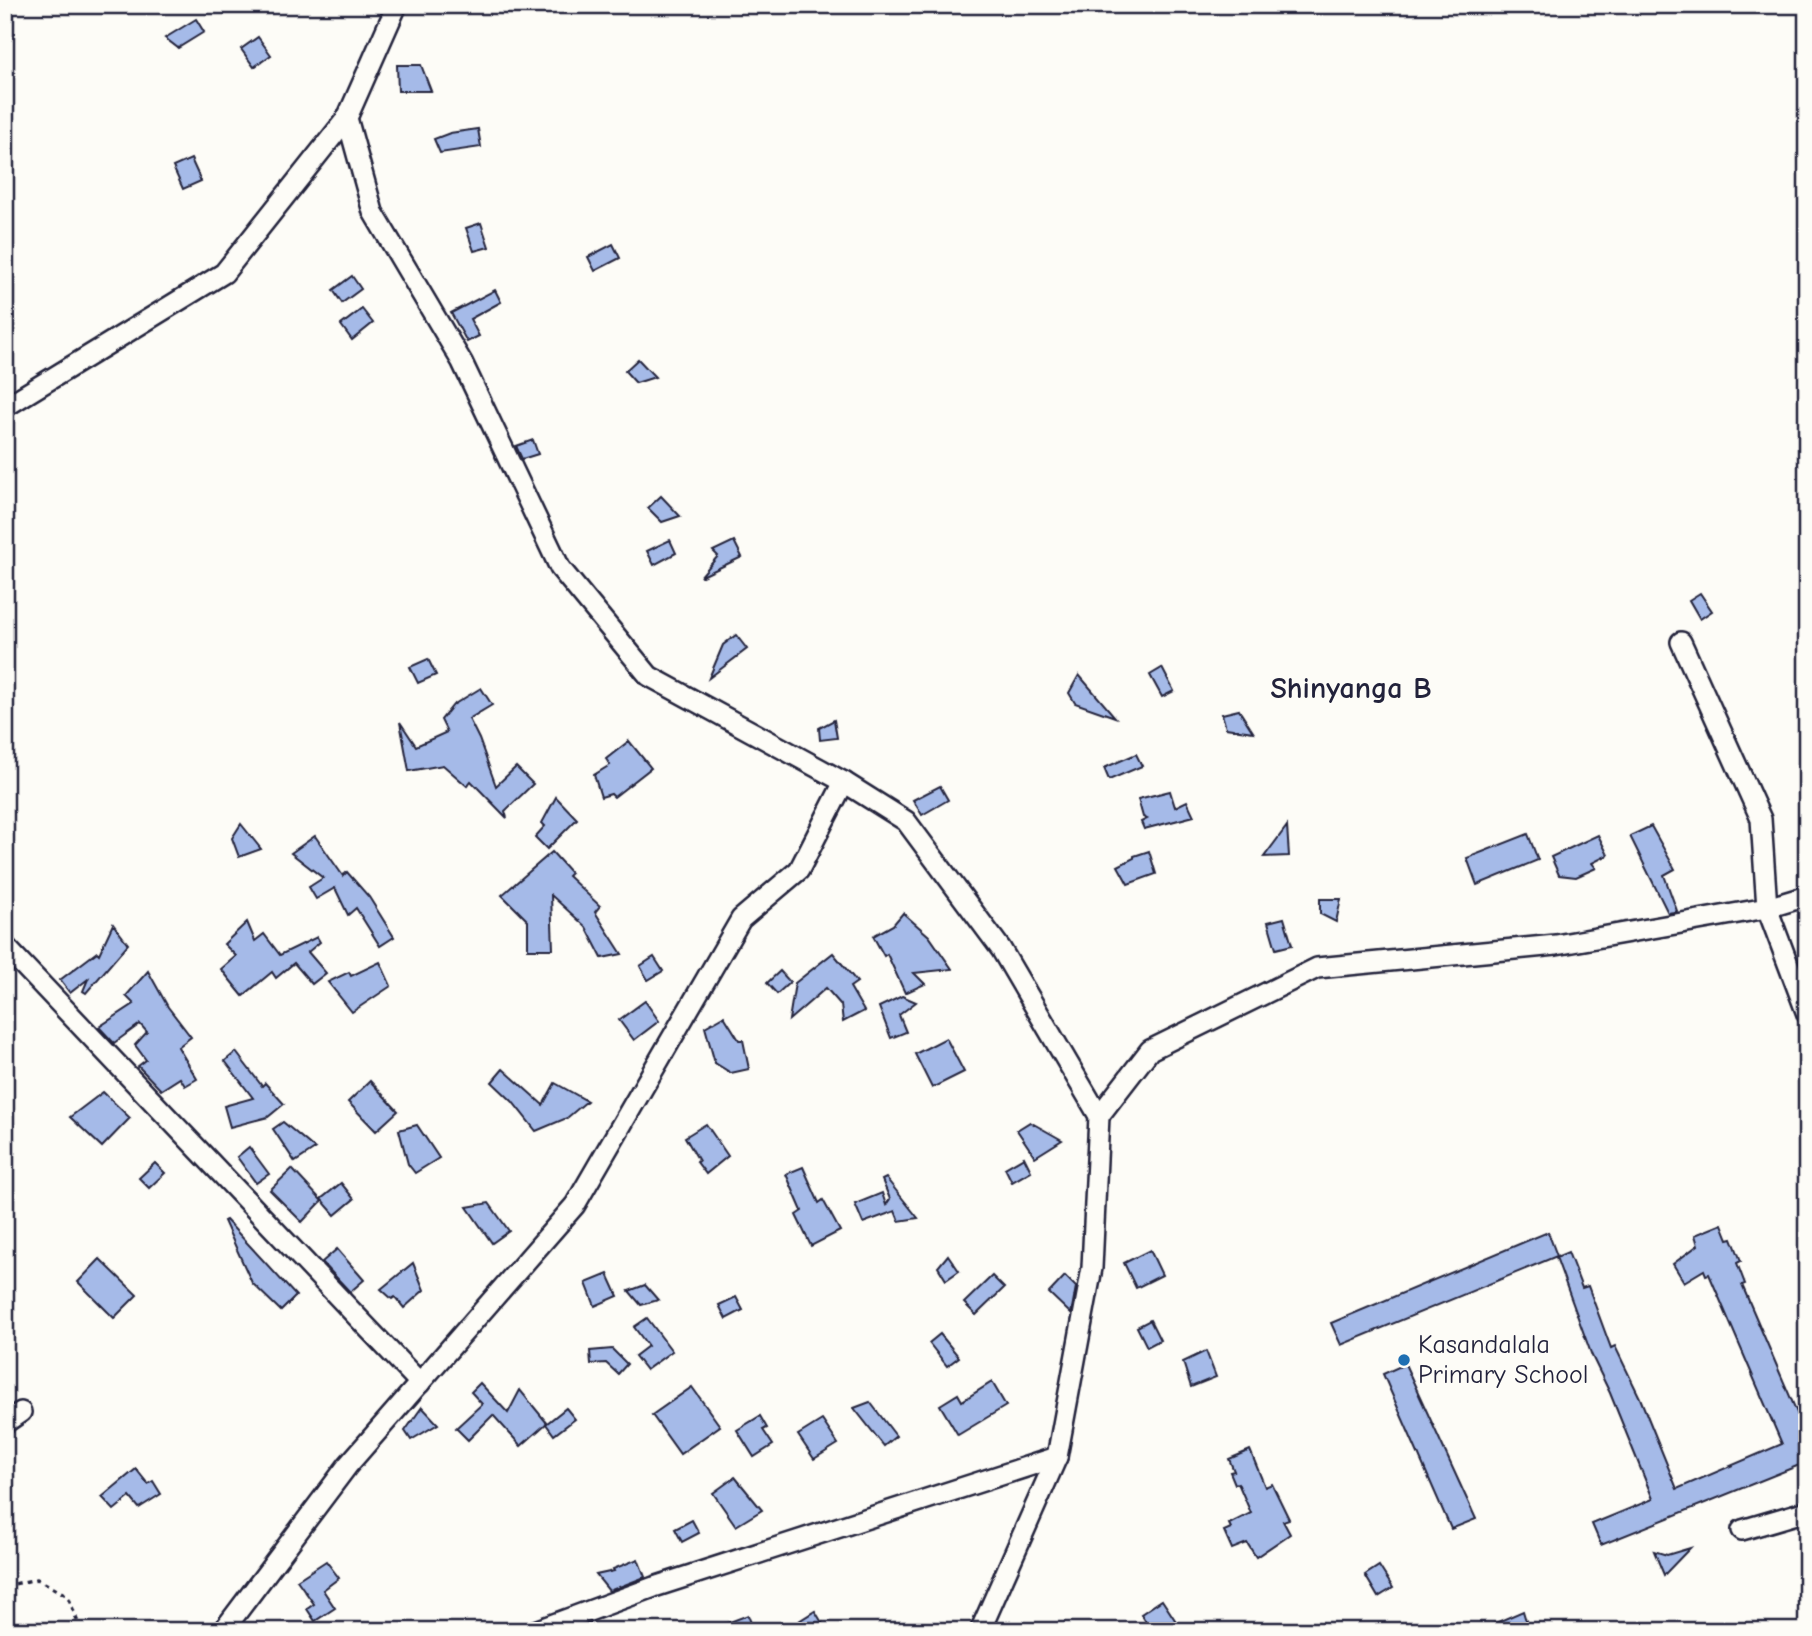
<svg xmlns="http://www.w3.org/2000/svg" width="1812" height="1636" font-family="'Comic Neue',sans-serif">
<rect width="100%" height="100%" fill="#fdfcf7"/>
<filter id="ink" filterUnits="userSpaceOnUse"><feTurbulence type="fractalNoise" baseFrequency=".0143" numOctaves="2"/><feDisplacementMap in="SourceGraphic" scale="14" xChannelSelector="R" yChannelSelector="G"/><feConvolveMatrix kernelMatrix="1 2 1 2 8 2 1 2 1" color-interpolation-filters="sRGB"/></filter>
<g filter="url(#ink)">
<g fill="#a5bae8" stroke="#22223b" stroke-width="2">
<polygon points="196,19 204,32 178,48 165,38"/>
<polygon points="258,37 271,55 254,67 241,49"/>
<polygon points="397,65 421,65 431,91 398,91"/>
<polygon points="478,129 481,147 440,153 434,139 450,133"/>
<polygon points="191,159 201,181 183,189 173,167"/>
<polygon points="481,223 489,247 474,251 466,228"/>
<polygon points="613,244 620,258 595,271 588,257"/>
<polygon points="352,276 361,289 342,303 333,290"/>
<polygon points="495,290 501,302 470,319 479,336 467,342 451,313"/>
<polygon points="362,309 373,323 352,340 341,325"/>
<polygon points="638,359 655,377 636,383 625,371"/>
<polygon points="533,440 538,454 522,459 516,446"/>
<polygon points="661,496 680,516 662,522 648,508"/>
<polygon points="670,540 676,553 654,565 647,551"/>
<polygon points="734,541 742,557 700,577 718,556 713,551"/>
<polygon points="1700,593 1712,611 1700,619 1689,600"/>
<polygon points="736,635 747,649 709,678 723,645"/>
<polygon points="428,659 436,675 418,683 410,667"/>
<polygon points="1162,668 1174,691 1162,697 1150,675"/>
<polygon points="1079,675 1115,717 1075,703 1069,693"/>
<polygon points="481,688 492,705 469,719 479,739 496,786 516,767 533,784 505,811 507,818 471,781 467,786 443,765 409,771 400,722 416,746 447,732 441,720 453,705"/>
<polygon points="1239,710 1253,732 1226,728 1222,714"/>
<polygon points="834,720 837,738 820,740 819,728"/>
<polygon points="629,741 651,768 614,797 611,794 601,797 594,775 610,765 606,759"/>
<polygon points="1136,754 1142,766 1109,780 1104,768"/>
<polygon points="940,786 948,800 922,815 913,800"/>
<polygon points="1170,791 1175,807 1187,801 1194,816 1144,829 1141,822 1147,819 1143,817 1138,799"/>
<polygon points="556,797 577,819 547,849 535,837 545,826 542,823"/>
<polygon points="241,824 261,849 239,857 232,838"/>
<polygon points="1287,826 1289,856 1264,857"/>
<polygon points="1651,826 1675,869 1664,875 1677,911 1674,912 1668,913 1630,836"/>
<polygon points="1528,834 1538,860 1477,885 1467,858"/>
<polygon points="1598,835 1608,855 1592,863 1596,868 1576,877 1559,875 1551,857"/>
<polygon points="315,836 343,876 347,872 369,897 394,937 380,946 356,908 348,915 335,888 316,899 309,887 323,878 291,853"/>
<polygon points="1149,851 1156,874 1128,884 1118,866 1134,858 1134,856"/>
<polygon points="552,852 571,873 568,876 600,906 595,912 622,954 602,958 586,927 551,895 553,949 528,949 528,921 502,895"/>
<polygon points="1320,899 1341,899 1336,922 1320,914"/>
<polygon points="903,913 929,936 952,969 914,973 925,984 905,993 887,954 884,956 873,936 893,925"/>
<polygon points="1284,918 1292,945 1276,949 1268,922"/>
<polygon points="247,922 255,941 264,934 280,955 317,937 320,942 308,952 326,973 312,984 294,963 276,978 272,972 243,996 221,969 236,956 224,944"/>
<polygon points="113,924 128,944 86,993 83,991 88,979 70,993 60,980 97,952 99,954"/>
<polygon points="833,953 857,982 850,987 864,1011 843,1022 841,1005 826,988 789,1020 795,983"/>
<polygon points="654,957 663,971 648,980 640,966"/>
<polygon points="380,962 391,986 352,1012 328,982 349,972 351,976"/>
<polygon points="148,971 168,1007 191,1037 178,1047 197,1079 185,1086 180,1078 161,1090 138,1066 146,1060 135,1045 147,1032 140,1024 114,1043 99,1027 134,1004 126,996"/>
<polygon points="780,971 790,982 777,994 767,983"/>
<polygon points="902,996 916,1002 899,1015 906,1032 891,1038 879,1007"/>
<polygon points="645,1001 659,1021 634,1040 619,1020"/>
<polygon points="724,1016 739,1040 743,1040 749,1069 731,1073 715,1063 705,1027"/>
<polygon points="946,1038 964,1072 932,1088 915,1054"/>
<polygon points="236,1052 262,1086 265,1083 284,1104 268,1117 230,1127 224,1106 253,1098 225,1061"/>
<polygon points="503,1069 543,1105 555,1083 587,1101 567,1118 536,1131 512,1101 492,1082"/>
<polygon points="370,1081 398,1111 376,1131 348,1102"/>
<polygon points="103,1092 130,1118 102,1147 70,1117"/>
<polygon points="283,1122 315,1149 295,1162 273,1129"/>
<polygon points="1030,1122 1062,1140 1035,1157 1017,1130"/>
<polygon points="706,1124 728,1156 706,1174 697,1162 699,1161 685,1137"/>
<polygon points="417,1125 439,1158 415,1173 408,1164 399,1130"/>
<polygon points="249,1147 269,1174 256,1183 237,1157"/>
<polygon points="1024,1157 1031,1171 1012,1182 1005,1168"/>
<polygon points="155,1163 165,1173 149,1188 139,1178"/>
<polygon points="803,1167 819,1203 823,1200 840,1231 811,1246 796,1215 802,1211 786,1174"/>
<polygon points="292,1169 322,1201 302,1222 270,1190"/>
<polygon points="886,1178 918,1218 899,1221 895,1211 863,1223 855,1204 882,1193 886,1205 890,1199 882,1180"/>
<polygon points="341,1183 354,1199 335,1215 321,1199"/>
<polygon points="489,1203 509,1231 492,1243 467,1207"/>
<polygon points="226,1220 296,1296 281,1311 252,1283 224,1221"/>
<polygon points="1722,1224 1728,1239 1732,1238 1741,1261 1737,1263 1745,1284 1742,1285 1807,1436 1807,1462 1601,1545 1592,1524 1653,1499 1610,1393 1592,1356 1556,1257 1568,1252 1582,1288 1588,1286 1611,1348 1615,1346 1640,1398 1677,1489 1782,1444 1709,1274 1706,1275 1704,1270 1684,1282 1673,1264 1698,1245 1695,1235"/>
<polygon points="1548,1232 1557,1256 1341,1345 1331,1323"/>
<polygon points="337,1249 364,1280 350,1292 322,1262"/>
<polygon points="1150,1250 1162,1275 1136,1288 1124,1263"/>
<polygon points="948,1255 959,1271 946,1280 938,1267"/>
<polygon points="100,1259 137,1295 114,1318 78,1282"/>
<polygon points="413,1263 424,1290 404,1308 395,1297 392,1299 381,1289"/>
<polygon points="608,1274 618,1296 595,1306 586,1283"/>
<polygon points="992,1276 1004,1288 976,1315 964,1303"/>
<polygon points="1065,1276 1076,1287 1071,1314 1049,1293"/>
<polygon points="645,1285 658,1300 641,1305 629,1291"/>
<polygon points="736,1297 743,1310 726,1319 719,1305"/>
<polygon points="647,1318 672,1351 646,1370 635,1356 648,1346 634,1327"/>
<polygon points="1150,1320 1160,1340 1147,1347 1137,1327"/>
<polygon points="940,1334 959,1357 947,1366 929,1343"/>
<polygon points="612,1349 627,1364 618,1374 606,1363 591,1364 590,1351"/>
<polygon points="1206,1351 1216,1377 1191,1387 1183,1362"/>
<polygon points="1405,1364 1476,1519 1451,1529 1383,1374"/>
<polygon points="992,1382 1006,1406 958,1435 940,1405 958,1394 962,1401"/>
<polygon points="480,1383 508,1413 520,1390 547,1423 521,1446 493,1415 468,1440 456,1428 482,1404 471,1392"/>
<polygon points="692,1387 720,1426 680,1454 652,1415"/>
<polygon points="870,1402 896,1436 884,1446 854,1408"/>
<polygon points="422,1407 438,1424 411,1440 405,1431"/>
<polygon points="566,1408 575,1419 554,1435 546,1424"/>
<polygon points="760,1416 767,1428 763,1430 773,1445 754,1457 737,1430"/>
<polygon points="822,1420 838,1444 814,1459 798,1435"/>
<polygon points="1250,1450 1265,1487 1272,1484 1289,1519 1283,1521 1290,1534 1256,1557 1247,1543 1232,1549 1224,1531 1231,1528 1229,1524 1251,1513 1238,1483 1235,1484 1230,1472 1234,1471 1229,1459"/>
<polygon points="136,1469 148,1484 153,1481 161,1494 139,1508 130,1497 114,1510 102,1497"/>
<polygon points="735,1477 762,1510 736,1526 713,1493"/>
<polygon points="692,1520 699,1533 682,1542 675,1529"/>
<polygon points="1690,1548 1664,1575 1654,1551 1667,1555"/>
<polygon points="638,1559 645,1577 609,1591 596,1575 614,1571 613,1569"/>
<polygon points="326,1561 339,1578 323,1590 335,1608 315,1621 307,1609 314,1604 297,1580"/>
<polygon points="1379,1566 1393,1588 1378,1597 1365,1575"/>
<polygon points="1162,1600 1179,1626 1171,1631 1152,1631 1141,1614"/>
<polygon points="815,1611 827,1631 783,1631"/>
<polygon points="1523,1611 1529,1631 1477,1631"/>
<polygon points="748,1615 754,1631 709,1631 709,1630"/>
</g>
<g fill="none" stroke-linecap="round" stroke-linejoin="round">
<g stroke="#22223b" stroke-width="24">
<g id="street">
<polyline points="347,118 373,212 462,362 560,568 649,676 844,782 906,821 1001,949 1099,1116 1092,1268 1057,1457 980,1631"/>
<polyline points="5,407 224,273 347,118 397,5"/>
<polyline points="1681,642 1761,819 1767,908 1807,1014"/>
<polyline points="5,946 420,1383"/>
<polyline points="1099,1116 1150,1050 1317,968 1556,945 1767,908 1807,896"/>
<polyline points="5,1423 21,1412"/>
<polyline points="1742,1530 1807,1511"/>
<polyline points="223,1631 348,1465 575,1205 741,919 799,870 844,782"/>
<polyline points="535,1631 654,1587 1057,1457"/>
</g>
</g>
<polyline stroke="#22223b" stroke-width="3.5" stroke-dasharray="5 5" stroke-linecap="butt" points="5,1586 37,1579 68,1596 81,1631"/>
<use href="#street" stroke="#fdfcf7" stroke-width="19"/>
</g>
</g>
<circle fill="#1f6fb2" stroke="#fdfcf7" stroke-width="2.5" cx="1404" cy="1360" r="7"/>
<g text-anchor="middle" dominant-baseline="central" stroke-width="5" stroke-linejoin="round" paint-order="stroke">
<g font-size="26" fill="#22223b" stroke="#fdfcf7" text-anchor="start">
<text x="1418" y="1345">Kasandalala<tspan x="1418" dy="30">Primary School</tspan></text>
</g>
<g font-size="30" font-weight="bold" fill="#22223b" stroke="#fdfcf7">
<text x="1351" y="688">Shinyanga B</text>
</g>
</g>
<rect width="1812" height="1636" fill="none" stroke="#fdfcf7" stroke-width="28"/>
<rect x="14" y="14" width="1784" height="1608" fill="none" stroke="#22223b" stroke-width="2.5" filter="url(#ink)"/>
</svg>
